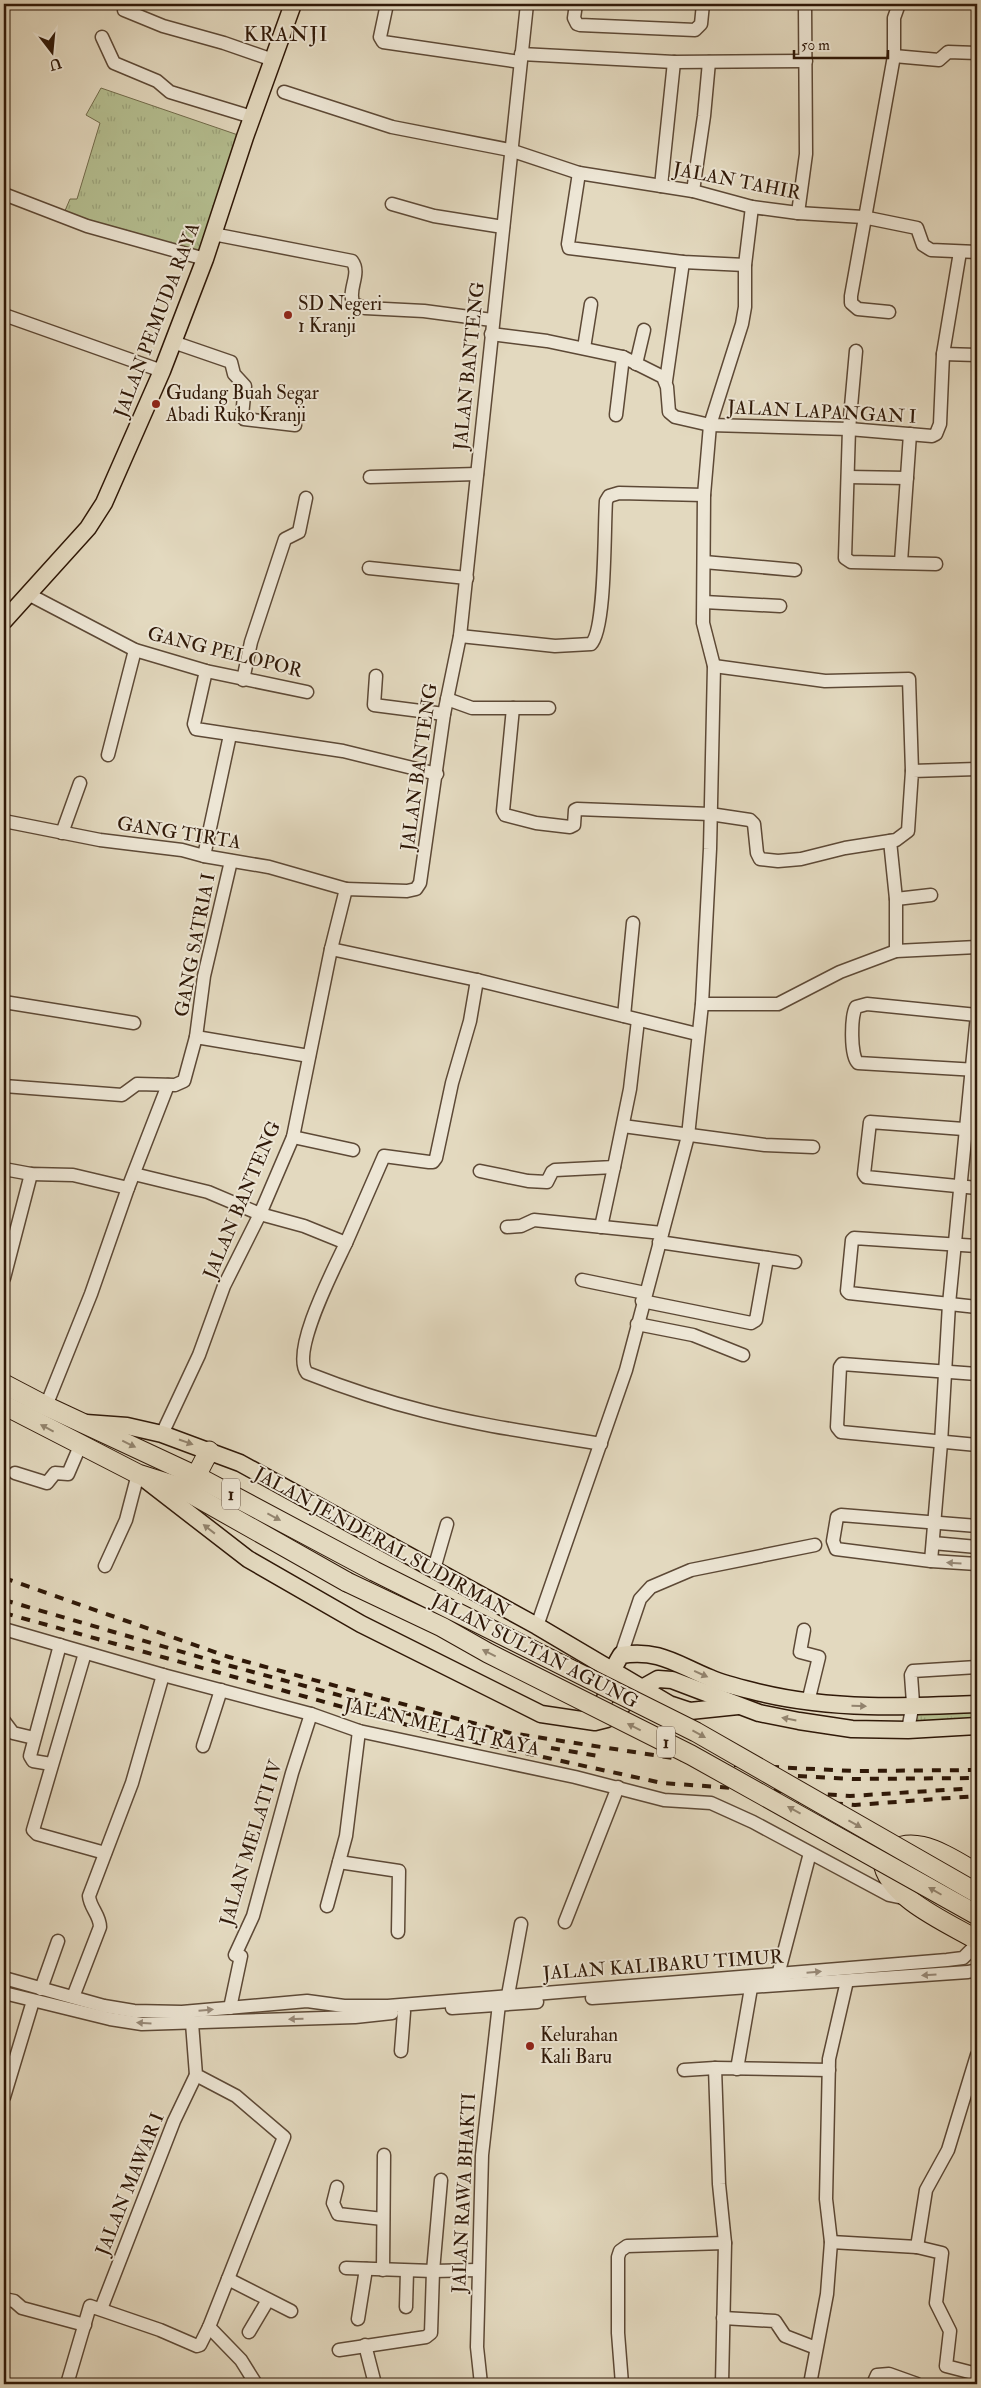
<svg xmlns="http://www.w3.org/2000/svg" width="981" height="2388" font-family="'IM FELL Double Pica',serif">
<defs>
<pattern id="grass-tufts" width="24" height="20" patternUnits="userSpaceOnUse" patternTransform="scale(1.25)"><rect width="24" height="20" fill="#b5bf91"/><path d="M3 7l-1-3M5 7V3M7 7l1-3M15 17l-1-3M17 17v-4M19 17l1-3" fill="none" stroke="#9ca47c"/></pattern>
</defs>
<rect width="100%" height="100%" fill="#e3d9bf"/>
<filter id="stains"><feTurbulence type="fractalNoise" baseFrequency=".004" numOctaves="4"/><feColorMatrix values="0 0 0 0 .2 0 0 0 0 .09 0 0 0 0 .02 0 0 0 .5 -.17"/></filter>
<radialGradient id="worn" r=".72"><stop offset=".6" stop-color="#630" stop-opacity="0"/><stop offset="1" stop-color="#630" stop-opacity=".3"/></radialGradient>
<g fill="url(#grass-tufts)" stroke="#726c4c">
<polygon points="101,88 241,136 202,254 64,213 70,199 77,199 100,123 86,115"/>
<polygon points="977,1704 977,1726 908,1730 912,1707"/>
</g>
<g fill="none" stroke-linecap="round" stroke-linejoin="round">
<g stroke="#5d4936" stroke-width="15">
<g id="minor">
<polyline points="124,4 124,10 163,26 224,43 273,60"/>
<polyline points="387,4 380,37 383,42 520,62"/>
<polyline points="576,4 574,18 577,24 580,25 695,30 701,24 703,4"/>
<polyline points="102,37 114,63 157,81 170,92 252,117"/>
<polyline points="521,54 674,62 806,61"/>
<polyline points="894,56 939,60 948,52 977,53"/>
<polyline points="284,92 392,127 510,150 579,173 693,191 752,207 798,213 863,217 917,228 923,245 931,250 977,252"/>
<polyline points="579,173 568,244 569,248 683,262 745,265"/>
<polyline points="661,186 674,62"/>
<polyline points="693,191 704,116 709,62"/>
<polyline points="4,194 87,226 205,259"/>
<polyline points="392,204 434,216 503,227"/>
<polyline points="798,213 806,154 805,4"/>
<path d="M213,234l139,27c10,13 -6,30 2,43l11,4 59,3 68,9"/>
<polyline points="889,312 858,309 851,303 851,296 887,95 894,56 894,18 899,4"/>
<polyline points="4,315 162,371"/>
<polyline points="491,334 547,341 623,357 663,377 667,387 669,412 675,417 710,425 849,429 932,436 936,434 940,424 943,354 960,252"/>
<polyline points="173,342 231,362 234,374 245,386 242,416 244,419 295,425"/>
<polyline points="584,348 591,304"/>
<polyline points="856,351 849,429 845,558 851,562 936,564"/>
<polyline points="943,354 977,355"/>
<polyline points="636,364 644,330"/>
<polyline points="666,381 683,262"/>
<polyline points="616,415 623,357"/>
<polyline points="370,477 477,474"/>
<polyline points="848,477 907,478"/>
<polyline points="704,562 795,570"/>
<polyline points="901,562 910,434"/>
<polyline points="369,568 467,578"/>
<polyline points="28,594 135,650 206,671 307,692"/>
<polyline points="704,602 780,606"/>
<path d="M460,636l95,10 36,-2c15,-14 13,-117 15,-143l3,-5 10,-3 85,2"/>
<polyline points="714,666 825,681 909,679 912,771"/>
<polyline points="206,671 194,724 196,729 343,751 437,774"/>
<polyline points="376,676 374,705 444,714"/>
<polyline points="243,680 251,642 285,539 299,532 306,498"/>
<polyline points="447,699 472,708 549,708"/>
<polyline points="513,708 503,811 505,815 536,823 570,827 574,825 575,810 577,809 710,814 750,820 754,824 757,853 760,859 778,861 801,859 845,848 896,840 908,831 912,771 977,769"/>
<polyline points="108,755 135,650"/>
<polyline points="4,821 100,840 182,850 204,856 269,867 346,889"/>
<polyline points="62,833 80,783"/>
<polyline points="890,841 896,899 896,951"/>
<polyline points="204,856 230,735"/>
<polyline points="896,899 931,895"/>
<polyline points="331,949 477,980 697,1034"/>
<polyline points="4,1002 134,1023"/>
<polyline points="702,1004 778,1004 840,972 896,951 977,947"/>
<polyline points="624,1016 633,923"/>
<polyline points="196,1037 204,976 231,861"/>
<path d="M977,1070l-119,-7c-8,-7 -7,-47 -2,-56l11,-3 110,11"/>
<polyline points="4,1086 122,1095 137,1084 175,1085 184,1081 196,1037 309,1056"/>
<polyline points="623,1126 765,1145 813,1147"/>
<polyline points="977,1130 870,1122 864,1174 866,1177 977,1188"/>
<polyline points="293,1137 353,1150"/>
<polyline points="4,1169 31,1174 73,1175 128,1188"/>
<polyline points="480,1171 528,1181 547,1182 552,1172 555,1170 614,1167 630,1089 638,1020"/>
<path d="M134,1174l74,18 52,22 44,12 42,17c-11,24 -56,109 -39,130 38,15 77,28 117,38 58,15 118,23 177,33"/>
<polyline points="507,1227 521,1226 534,1220 662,1233"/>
<polyline points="601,1227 614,1167"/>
<polyline points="659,1242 795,1262"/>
<polyline points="346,1243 384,1156 429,1162 433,1162 436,1158 452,1083 470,1021 477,980"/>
<polyline points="977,1246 854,1238 852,1240 847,1291 849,1293 977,1307"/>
<polyline points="4,1278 31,1174"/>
<polyline points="582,1280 645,1293"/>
<polyline points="642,1301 751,1323 756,1320 767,1258"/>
<polyline points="637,1324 693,1335 743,1355"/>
<polyline points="977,1374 842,1364 840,1367 837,1427 841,1432 977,1445"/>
<polyline points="46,1406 91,1294 128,1188 168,1085"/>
<polyline points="162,1434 199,1355 224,1286 260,1214 293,1137 331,949 346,889 407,891 416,889 420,883 444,714 460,636 527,4"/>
<polyline points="15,1473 47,1483 55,1473 68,1474 80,1446"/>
<polyline points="977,1526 841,1515 837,1517 833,1541 836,1549 931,1561 977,1564"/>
<polyline points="933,1543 977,1547"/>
<polyline points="931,1561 941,1443 949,1304 977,1015"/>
<polyline points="105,1566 126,1520 138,1474"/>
<polyline points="434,1569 447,1524"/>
<polyline points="537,1626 626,1370 688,1136 702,1004 710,849 714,666 703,623 704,495 710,425 742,324 745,307 745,265 752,207"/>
<polyline points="4,1629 163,1675 311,1714 359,1731 575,1777 664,1800 711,1803 753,1822 889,1895 908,1899"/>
<polyline points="804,1630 800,1652 819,1657 808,1702"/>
<polyline points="85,1653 33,1830 37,1834 105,1853"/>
<polyline points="621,1655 640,1599 651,1587 691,1570 815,1545"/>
<polyline points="4,1721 13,1733 34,1738"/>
<polyline points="908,1730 913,1703 911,1675 913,1671 977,1667"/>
<polyline points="203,1746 221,1690"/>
<polyline points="51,1764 33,1761 30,1756 60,1645"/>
<polyline points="339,1862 399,1871 398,1932"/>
<polyline points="327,1906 346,1836 359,1731"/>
<polyline points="565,1922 618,1787"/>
<polyline points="778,1975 810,1853"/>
<polyline points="4,1978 104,2006 134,2011 182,2012 307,2001 344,2006 388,2006 947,1960 963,1958 977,1944"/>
<polyline points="41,1989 58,1941"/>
<polyline points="4,1993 110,2019 142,2024 355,2017 392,2013"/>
<polyline points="508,1995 521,1924"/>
<path d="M73,1997l27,-70c0,-12 -10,-19 -11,-31l43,-113 31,-108"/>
<polyline points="592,1998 968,1972 977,1970"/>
<polyline points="230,2008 241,1956 235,1955 253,1916 292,1773 311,1714"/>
<polyline points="452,2008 537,2002"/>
<polyline points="192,2023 196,2075 236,2096 284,2137 209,2327 241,2360 256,2384"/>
<polyline points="401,2051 404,2012"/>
<polyline points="737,2069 751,1988"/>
<polyline points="684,2070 715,2068"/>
<polyline points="4,2097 33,2001"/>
<polyline points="337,2187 333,2203 338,2214 383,2219"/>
<polyline points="831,2242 917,2247 942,2253 936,2303 950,2331 946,2366 977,2374"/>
<polyline points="917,2247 926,2190 948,2150 977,2055"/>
<polyline points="346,2268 433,2271 478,2270"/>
<polyline points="383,2270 384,2155"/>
<polyline points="228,2279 291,2311"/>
<polyline points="4,2299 14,2301 22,2308 85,2325"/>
<polyline points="406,2307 407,2271"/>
<polyline points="101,2309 174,2121 196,2075"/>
<polyline points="723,2318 775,2321 785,2336 816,2348"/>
<polyline points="358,2319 366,2269"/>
<polyline points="249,2332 268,2300"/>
<polyline points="365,2345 374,2380"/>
<polyline points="339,2350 426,2337 431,2333 433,2271 441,2180"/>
<polyline points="67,2384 90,2306 160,2330 197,2346 200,2345 209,2327"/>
<polyline points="481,2384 477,2347 482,2155 499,2004"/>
<polyline points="622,2384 618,2333 618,2257 620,2251 627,2246 725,2243"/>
<polyline points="722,2384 725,2243 719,2184 715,2068 829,2070"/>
<polyline points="810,2384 827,2294 831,2242 826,2199 829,2059 847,1981"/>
<polyline points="873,2384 877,2375 889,2374 917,2384"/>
</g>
</g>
<g stroke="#301908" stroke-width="19">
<g id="major">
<polyline points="4,621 88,528 104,503 162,371 205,259 245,137 293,4"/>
<polyline points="86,1423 127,1426 162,1434 240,1463 537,1626 669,1704 690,1711 738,1706"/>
<polyline points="142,1477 248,1559 361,1624 541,1714 595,1722 607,1719 642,1688 658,1679 672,1680 759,1713 799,1721 852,1729 908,1730 977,1726"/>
<path d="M589,1715c19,-9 19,-28 24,-45 2,-5 5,-10 8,-15 38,-6 55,9 89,23 16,7 35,11 51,15 71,17 144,14 216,11"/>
</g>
</g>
<g stroke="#301908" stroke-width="21">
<g id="highway">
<polyline points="4,1384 46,1406 196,1476 374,1571"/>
<polyline points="4,1405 138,1474 179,1487 347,1582"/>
<polyline points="196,1476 209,1451"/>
<path d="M977,1873c-27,-15 -72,-48 -94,-11 4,35 67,62 94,78"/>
</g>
</g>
<use href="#minor" stroke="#ede6d5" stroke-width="12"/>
<use href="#major" stroke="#e3d9bf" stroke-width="16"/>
<use href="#highway" stroke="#e3d9bf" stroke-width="19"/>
<g stroke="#301908" stroke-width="4" stroke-dasharray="9 9" stroke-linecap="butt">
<polyline points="4,1578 229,1657 510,1733 712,1764 854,1771 977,1770"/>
<polyline points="4,1600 227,1665 420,1717"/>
<polyline points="4,1613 447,1736 662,1783 850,1796 977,1788"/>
<polyline points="551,1748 598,1756"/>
<polyline points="780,1775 854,1779 977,1778"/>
<polyline points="762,1798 855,1805 977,1796"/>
</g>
<g stroke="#301908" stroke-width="21" stroke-linecap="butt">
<g id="highway-bridge">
<polyline points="374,1571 696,1732 977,1893"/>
<polyline points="347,1582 442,1627 488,1653 691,1755 977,1915"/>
</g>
</g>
<use href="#highway-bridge" stroke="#e3d9bf" stroke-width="19"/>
</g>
<defs><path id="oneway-solid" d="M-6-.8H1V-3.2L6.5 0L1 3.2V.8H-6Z" transform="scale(1.25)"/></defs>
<g fill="#92836d">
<use href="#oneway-solid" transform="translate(47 1428) rotate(-152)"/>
<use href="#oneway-solid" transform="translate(186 1442) rotate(19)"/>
<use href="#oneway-solid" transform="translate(129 1444) rotate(26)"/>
<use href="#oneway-solid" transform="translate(274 1517) rotate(28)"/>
<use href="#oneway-solid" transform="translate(209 1529) rotate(-142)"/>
<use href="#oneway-solid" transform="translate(489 1653) rotate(-153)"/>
<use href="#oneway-solid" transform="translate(701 1674) rotate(24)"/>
<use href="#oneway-solid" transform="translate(859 1706) rotate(2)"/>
<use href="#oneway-solid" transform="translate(789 1719) rotate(-169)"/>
<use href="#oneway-solid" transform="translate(634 1727) rotate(-153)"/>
<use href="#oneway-solid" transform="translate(699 1734) rotate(29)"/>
<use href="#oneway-solid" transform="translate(794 1810) rotate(-151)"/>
<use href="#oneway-solid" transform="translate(855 1824) rotate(29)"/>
<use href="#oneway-solid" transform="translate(935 1891) rotate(-150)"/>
</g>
<g fill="#988a79">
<use href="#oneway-solid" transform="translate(954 1563) rotate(-177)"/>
<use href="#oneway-solid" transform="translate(814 1972) rotate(-5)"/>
<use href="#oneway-solid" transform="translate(929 1975) rotate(176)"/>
<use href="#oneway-solid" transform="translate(206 2010) rotate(-5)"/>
<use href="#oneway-solid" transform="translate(296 2019) rotate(178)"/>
<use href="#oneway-solid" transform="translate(144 2023) rotate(-176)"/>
</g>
<g fill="#8f2418" stroke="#ede6d5" stroke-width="2">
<circle cx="288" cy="315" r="5"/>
<circle cx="156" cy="404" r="5"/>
<circle cx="530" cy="2046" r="5"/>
</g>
<g text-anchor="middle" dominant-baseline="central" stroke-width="4" stroke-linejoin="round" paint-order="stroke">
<g fill="#ede6d5" stroke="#695646" stroke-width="1">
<rect x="222" y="1478.5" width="18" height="31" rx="4"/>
<rect x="657" y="1726.5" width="18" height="31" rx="4"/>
</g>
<g font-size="18" font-weight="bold" fill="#301908">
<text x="231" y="1494">1</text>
<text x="666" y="1742">1</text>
</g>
<g font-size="19" fill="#301908" stroke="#ede6d5">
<text transform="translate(737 181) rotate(11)">JALAN TAHIR</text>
<text transform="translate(157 320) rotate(-69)">JALAN PEMUDA RAYA</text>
<text transform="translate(469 366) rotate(-84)">JALAN BANTENG</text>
<text transform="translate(822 412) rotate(3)">JALAN LAPANGAN I</text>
<text transform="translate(225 652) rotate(14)">GANG PELOPOR</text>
<text transform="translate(419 767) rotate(-82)">JALAN BANTENG</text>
<text transform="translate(179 833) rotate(9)">GANG TIRTA</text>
<text transform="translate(195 945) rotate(-79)">GANG SATRIA I</text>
<text transform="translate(242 1200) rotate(-67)">JALAN BANTENG</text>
<text transform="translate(382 1542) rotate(29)">JALAN JENDERAL SUDIRMAN</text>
<text transform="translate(535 1651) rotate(27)">JALAN SULTAN AGUNG</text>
<text transform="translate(442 1727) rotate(13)">JALAN MELATI RAYA</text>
<text transform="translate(251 1843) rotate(-73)">JALAN MELATI IV</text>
<text transform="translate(663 1965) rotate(-4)">JALAN KALIBARU TIMUR</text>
<text transform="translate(130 2184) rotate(-68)">JALAN MAWAR I</text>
<text transform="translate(464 2193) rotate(-87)">JALAN RAWA BHAKTI</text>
</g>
<g font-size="19" fill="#301908" stroke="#ede6d5" text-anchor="start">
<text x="298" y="304">SD Negeri<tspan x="298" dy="22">1 Kranji</tspan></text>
<text x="166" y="393">Gudang Buah Segar<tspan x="166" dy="22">Abadi Ruko Kranji</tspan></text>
<text x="540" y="2035">Kelurahan<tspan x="540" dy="22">Kali Baru</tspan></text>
</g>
<g font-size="21" letter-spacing="1" fill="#301908" stroke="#ede6d5">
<text x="286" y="34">KRANJI</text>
</g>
</g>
<rect width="981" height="2388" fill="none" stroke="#e3d9bf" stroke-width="20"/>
<rect x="5" y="5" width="971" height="2378" fill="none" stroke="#301908" stroke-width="2.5"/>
<rect x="10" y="10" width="961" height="2368" fill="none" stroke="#301908"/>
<g transform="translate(52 52) rotate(164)" stroke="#ede6d5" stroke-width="4" paint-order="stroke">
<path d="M0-4L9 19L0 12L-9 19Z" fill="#301908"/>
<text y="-8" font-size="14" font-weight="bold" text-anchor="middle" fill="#301908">U</text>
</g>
<path d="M794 50v8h94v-8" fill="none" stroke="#301908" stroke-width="2.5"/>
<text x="801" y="50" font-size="15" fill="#301908" stroke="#ede6d5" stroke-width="4" paint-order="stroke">50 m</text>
<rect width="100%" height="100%" filter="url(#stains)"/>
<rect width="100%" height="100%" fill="url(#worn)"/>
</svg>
